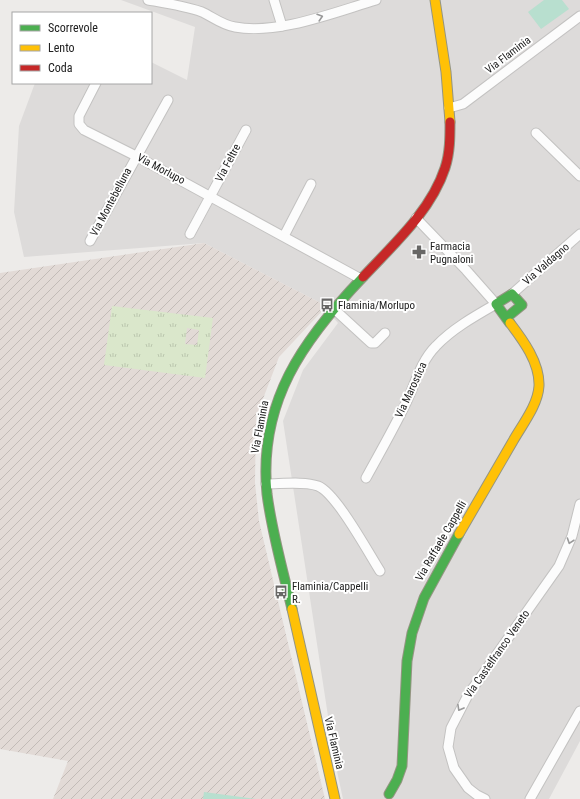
<svg xmlns="http://www.w3.org/2000/svg" width="580" height="799" font-family="'Roboto Condensed',sans-serif">
<defs>
<pattern id="military-furrows" width="10" height="10" patternUnits="userSpaceOnUse"><rect width="10" height="10" fill="#e2dad6"/><path d="M-1 1l2-2M0 10L10 0M9 11l2-2" fill="none" stroke="#c2bbb7"/></pattern>
<pattern id="grass-tufts" width="24" height="20" patternUnits="userSpaceOnUse"><rect width="24" height="20" fill="#dae7cb"/><path d="M3 7l-1-3M5 7V3M7 7l1-3M15 17l-1-3M17 17v-4M19 17l1-3" fill="none" stroke="#bbc6ae"/></pattern>
</defs>
<rect width="100%" height="100%" fill="#edebe9"/>
<polygon fill="#dddbda" points="121,0 580,0 580,741 549,799 343,799 335,762 283,421 303,370 338,323 319,302 204,243 24,257 14,212 19,126 35,83 151,83 151,62 187,80 195,27"/>
<polygon fill="url(#military-furrows)" points="204,243 319,302 325,308 279,357 256,417 255,483 259,521 325,799 53,799 68,761 0,749 0,273"/>
<path fill="url(#grass-tufts)" fill-rule="evenodd" d="M112,306l101,12 -8,60 -101,-13zM187,328l12,2 -2,15 -12,-1z"/>
<g fill="#b8dfcf">
<polygon points="544,0 562,0 569,9 541,29 528,12"/>
<polygon points="204,792 256,799 203,799"/>
</g>
<g fill="none" stroke-linecap="round" stroke-linejoin="round">
<g stroke="#c3c2c1" stroke-width="11">
<g id="street">
<path d="M148,0c17,3 37,6 54,12 11,5 20,13 33,15 43,8 100,-15 141,-27"/>
<polyline points="274,0 282,26"/>
<polyline points="96,83 79,116 79,124 84,130 136,156 361,279"/>
<polyline points="449,108 463,104 580,16"/>
<polyline points="536,133 580,176"/>
<polyline points="190,234 246,130"/>
<polyline points="284,236 311,184"/>
<polyline points="90,241 168,100"/>
<polyline points="512,294 580,234"/>
<polyline points="334,309 371,343 375,343 385,333"/>
<path d="M366,478c13,-24 27,-48 39,-73 10,-20 15,-43 31,-59 16,-17 39,-30 60,-42l-30,-34 -50,-52"/>
<path d="M266,484c15,0 38,-3 52,2 18,7 50,66 62,85"/>
<polyline points="485,799 477,795 468,788 454,768 448,747 451,728 468,695 559,566 572,536 580,504"/>
<polyline points="530,799 580,711"/>
</g>
</g>
<g stroke="#949582" stroke-width="11">
<g id="fast">
<polyline points="506,318 522,305 512,294 496,304 509,322 510,323"/>
<path d="M292,609c-9,-38 -20,-76 -25,-115 -9,-92 36,-154 96,-217"/>
<polyline points="389,794 397,780 402,766 407,661 412,633 424,598 459,534"/>
</g>
</g>
<g stroke="#949582" stroke-width="11">
<g id="slow">
<polyline points="435,0 446,72 450,122"/>
<path d="M459,534c18,-31 36,-62 54,-93 9,-16 25,-36 26,-55 1,-23 -16,-46 -29,-63"/>
<polyline points="292,609 335,799"/>
</g>
</g>
<g stroke="#949582" stroke-width="11">
<path id="jam" d="M363,277c30,-32 68,-66 82,-109 5,-15 5,-31 5,-46"/>
</g>
<use href="#street" stroke="#fcfcfc" stroke-width="9"/>
<use href="#fast" stroke="#4caf50" stroke-width="9"/>
<use href="#slow" stroke="#ffc107" stroke-width="9"/>
<use href="#jam" stroke="#c62828" stroke-width="9"/>
</g>
<defs><path id="oneway-chevron" d="M-2-3.5L2.5 0L-2 3.5" fill="none" stroke-width="1.6" stroke-linecap="round" stroke-linejoin="round"/></defs>
<g stroke="#999">
<use href="#oneway-chevron" transform="translate(320 17) rotate(-17)"/>
<use href="#oneway-chevron" transform="translate(570 541) rotate(109)"/>
<use href="#oneway-chevron" transform="translate(460 708) rotate(119)"/>
</g>
<defs>
<g id="pharmacy-bare" transform="scale(1.08)"><path d="M-2-6h4v4h4v4h-4v4h-4v-4h-4v-4h4Z" fill="#686766" stroke="#fff" stroke-width="2.5" paint-order="stroke"/></g>
<g id="bus-bare" transform="scale(1.08)"><path d="M-5-6H5V4H4V6H2V4H-2V6H-4V4H-5ZM-3.5-4V0h7V-4ZM-3.5 1.2v1.5H-2V1.2ZM2 1.2v1.5H3.5V1.2Z" fill="#686766" stroke="#fff" stroke-width="2.5" paint-order="stroke"/></g>
</defs>
<g fill-rule="evenodd">
<use href="#pharmacy-bare" x="419" y="252"/>
<use href="#bus-bare" x="327" y="305"/>
<use href="#bus-bare" x="281" y="592"/>
</g>
<g text-anchor="middle" dominant-baseline="central" stroke-width="4" stroke-linejoin="round" paint-order="stroke">
<g font-size="11" fill="#202020" stroke="#fff">
<text transform="translate(508 55) rotate(-37)">Via Flaminia</text>
<text transform="translate(228 163) rotate(-62)">Via Feltre</text>
<text transform="translate(161 169) rotate(28)">Via Morlupo</text>
<text transform="translate(111 202) rotate(-62)">Via Montebelluna</text>
<text transform="translate(546 264) rotate(-41)">Via Valdagno</text>
<text transform="translate(411 390) rotate(-65)">Via Marostica</text>
<text transform="translate(260 427) rotate(-79)">Via Flaminia</text>
<text transform="translate(441 541) rotate(-60)">Via Raffaele Cappelli</text>
<text transform="translate(497 654) rotate(-55)">Via Castelfranco Veneto</text>
<text transform="translate(334 743) rotate(77)">Via Flaminia</text>
</g>
<g font-size="11" fill="#202020" stroke="#fff" text-anchor="start">
<text x="430" y="246">Farmacia<tspan x="430" dy="13">Pugnaloni</tspan></text>
<text x="338" y="305">Flaminia/Morlupo</text>
<text x="292" y="586">Flaminia/Cappelli<tspan x="292" dy="13">R.</tspan></text>
</g>
</g>
<rect x="12" y="12" width="140" height="72" fill="#ffffff" stroke="#a6a6a6"/>
<rect x="20" y="25" width="20" height="6" fill="#4caf50" stroke="#a6a6a6"/>
<text x="48" y="32" font-size="12" fill="#202020">Scorrevole</text>
<rect x="20" y="45" width="20" height="6" fill="#ffc107" stroke="#a6a6a6"/>
<text x="48" y="52" font-size="12" fill="#202020">Lento</text>
<rect x="20" y="65" width="20" height="6" fill="#c62828" stroke="#a6a6a6"/>
<text x="48" y="72" font-size="12" fill="#202020">Coda</text>
</svg>
